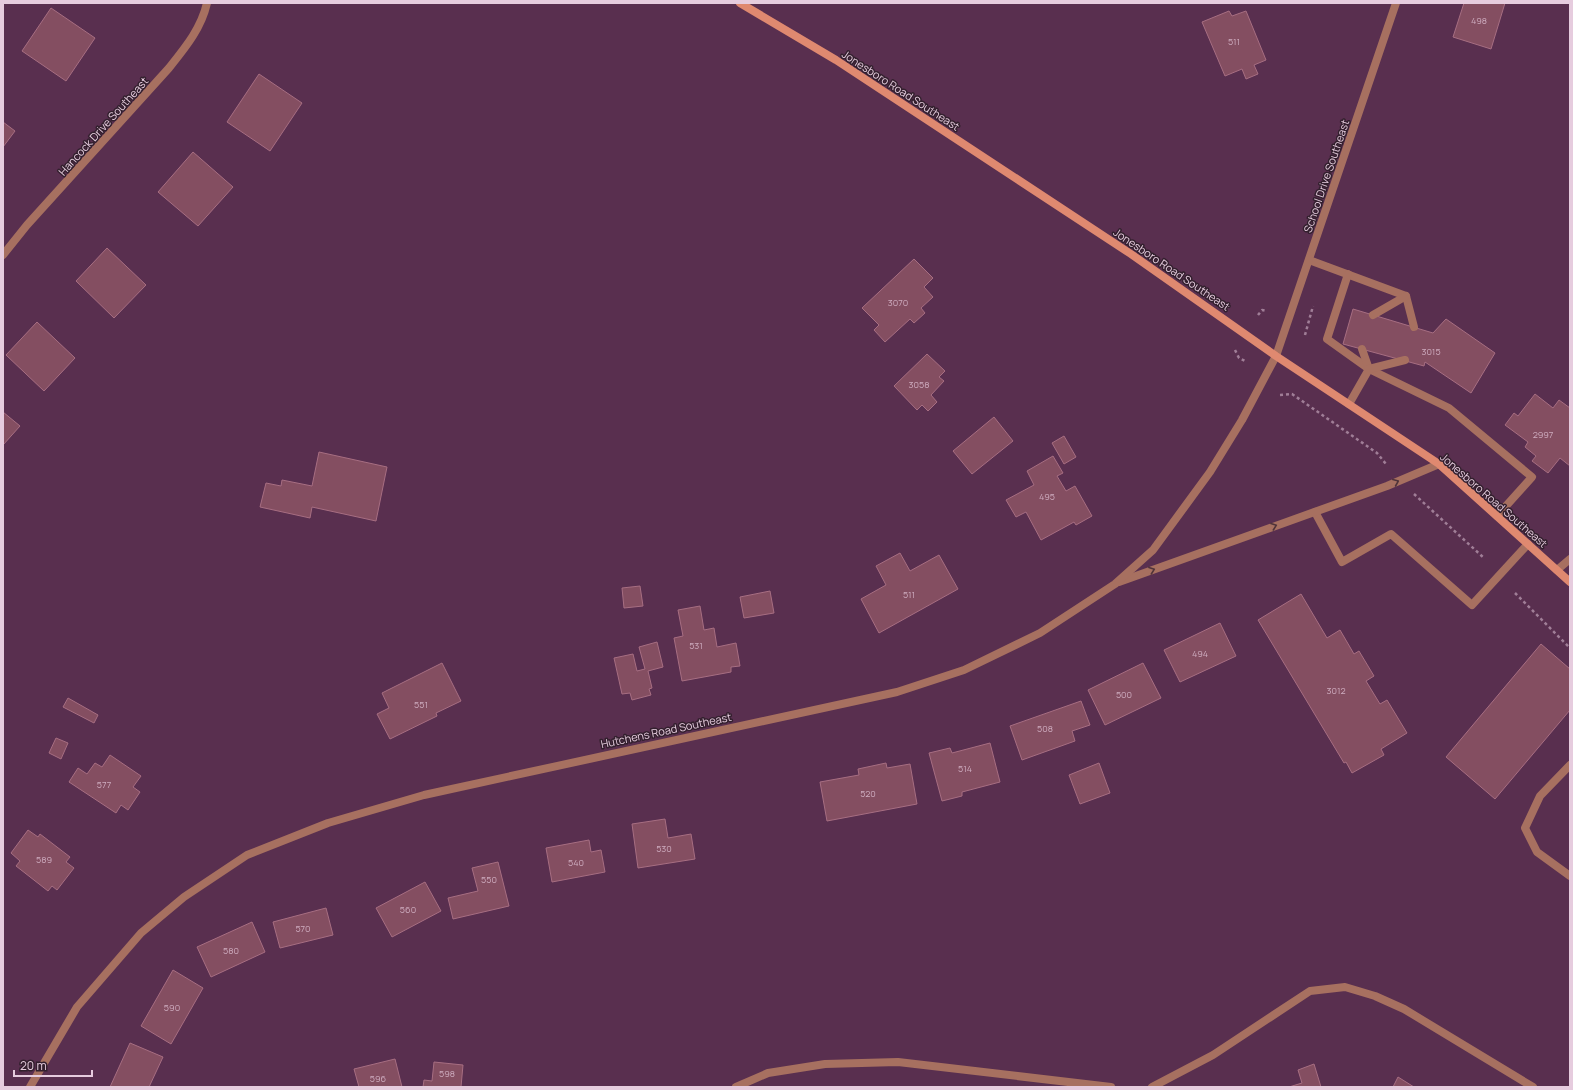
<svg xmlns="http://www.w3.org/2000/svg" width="1573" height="1090" font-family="Manrope,sans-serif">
<rect width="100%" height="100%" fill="#592f4f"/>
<g fill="#844e61" stroke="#a76e82">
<polygon points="1464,3 1505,3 1491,49 1453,37"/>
<polygon points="51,8 95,38 66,81 22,51"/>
<polygon points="1229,11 1232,16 1246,11 1266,60 1254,65 1258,74 1246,79 1242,69 1225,76 1202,22"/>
<polygon points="259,74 302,103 270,151 227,122"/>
<polygon points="3,122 15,131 3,147"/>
<polygon points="193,152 233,187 198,226 158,192"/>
<polygon points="107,248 146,285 114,318 76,281"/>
<polygon points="914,259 933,278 924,287 933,297 921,308 925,313 914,323 910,319 885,342 874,330 879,325 862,308"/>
<polygon points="1353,309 1433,333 1446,319 1495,353 1471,393 1425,362 1424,366 1343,344"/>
<polygon points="37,322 75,358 44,391 6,355"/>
<polygon points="927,354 945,371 939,377 944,381 931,395 937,402 928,411 922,405 917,410 894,386"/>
<polygon points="1535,394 1553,408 1559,400 1570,408 1570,466 1560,458 1548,473 1532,461 1536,456 1525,447 1528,442 1505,425 1514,413 1518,416"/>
<polygon points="3,412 20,426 3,445"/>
<polygon points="994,417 1013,441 972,474 953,451"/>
<polygon points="1064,436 1076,457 1064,464 1052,443"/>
<polygon points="319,452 387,467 376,521 312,507 310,518 260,507 266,483 281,486 282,480 312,486"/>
<polygon points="1053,456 1063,473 1057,476 1066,491 1075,486 1092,516 1076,525 1074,522 1041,540 1026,512 1016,517 1006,500 1034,485 1027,471"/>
<polygon points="900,553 910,571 939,555 958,589 879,633 861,599 886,585 876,566"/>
<polygon points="640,586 643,606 624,608 622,588"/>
<polygon points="770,591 774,613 744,618 740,597"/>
<polygon points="1301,594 1327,638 1340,630 1354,654 1359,651 1374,676 1366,681 1380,704 1387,700 1407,733 1381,749 1384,755 1352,773 1346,762 1344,763 1258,620"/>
<polygon points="700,606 704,630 714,628 717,647 736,643 740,666 731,667 731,672 682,681 674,638 683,636 678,610"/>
<polygon points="1220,623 1236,656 1180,682 1164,650"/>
<polygon points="657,642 663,667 648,671 652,688 649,689 651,695 632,700 630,693 622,694 614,658 633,654 637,671 645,669 639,647"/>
<polygon points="1541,644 1570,669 1570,710 1495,799 1446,757"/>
<polygon points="442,663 461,701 436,713 437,716 390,739 377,714 389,708 382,693"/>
<polygon points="1143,663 1161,698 1105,725 1088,690"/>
<polygon points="68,698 98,715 94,723 63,707"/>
<polygon points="1081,701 1090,725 1072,731 1075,741 1022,760 1010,726"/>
<polygon points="56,738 68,743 61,759 49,753"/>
<polygon points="990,743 1000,782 962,792 962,796 942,801 929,753 950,748 952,753"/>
<polygon points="110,755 141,776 133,787 140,792 128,810 121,805 116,813 69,782 78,768 87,774 95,763 102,767"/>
<polygon points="886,763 887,768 910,764 917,804 827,821 820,782 859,775 858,769"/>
<polygon points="1099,763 1110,793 1080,804 1069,775"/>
<polygon points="665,819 668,838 691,834 695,859 638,868 632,824"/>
<polygon points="28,830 38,837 40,834 70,857 66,862 74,868 57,890 52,886 48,891 16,866 20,861 11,853"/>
<polygon points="589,840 591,852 601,850 605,872 552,882 546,848"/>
<polygon points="498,862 509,906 453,919 448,898 478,891 472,868"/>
<polygon points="425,882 441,911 392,937 376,908"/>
<polygon points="326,908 333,935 280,948 273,922"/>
<polygon points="252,922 265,952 211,977 197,947"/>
<polygon points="173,970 203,988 171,1044 141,1026"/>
<polygon points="130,1043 163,1057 149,1087 110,1087"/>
<polygon points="395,1059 402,1087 359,1087 354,1069"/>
<polygon points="434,1062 463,1065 461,1087 423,1087 424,1080 432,1081"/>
<polygon points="1314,1064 1321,1087 1289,1087 1302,1083 1298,1070"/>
<polygon points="1398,1077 1414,1087 1393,1087"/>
</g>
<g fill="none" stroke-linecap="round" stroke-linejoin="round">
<g stroke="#a07e97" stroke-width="2.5" stroke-dasharray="3 3" stroke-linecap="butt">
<polyline points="1258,315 1262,310 1267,311"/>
<polyline points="1305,335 1313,306"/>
<polyline points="1235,350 1239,358 1245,361"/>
<polyline points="1280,395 1292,394 1377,453 1386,464"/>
<polyline points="1414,494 1484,558"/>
<polyline points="1515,593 1570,648"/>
</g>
<g stroke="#a77060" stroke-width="8">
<polyline points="1309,260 1406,296 1414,327"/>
<polyline points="1348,274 1327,339 1369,369 1449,408 1532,477 1497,516"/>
<polyline points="1373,315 1406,296"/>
<polyline points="1362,349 1369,369"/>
<polyline points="1349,404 1369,369 1405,360"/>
<polyline points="1315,512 1342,562 1391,534 1472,605 1528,544"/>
<polyline points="1557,570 1570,559"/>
<polyline points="1570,765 1540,796 1525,828 1537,852 1570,876"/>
</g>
<g stroke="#a77060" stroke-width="8">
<path d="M3,255l24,-30 142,-157c16,-20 32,-39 38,-65"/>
<polyline points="1276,356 1396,3"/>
<polyline points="736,1087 768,1073 825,1064 898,1062 1111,1087"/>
<polyline points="1152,1087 1213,1055 1310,991 1345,987 1375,996 1404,1009 1533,1087"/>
</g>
<g stroke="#a77060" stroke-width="8">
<polyline points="1119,582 1387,486 1439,464"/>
<polyline points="30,1087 77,1007 141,933 184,897 247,855 328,823 424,795 897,692 964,670 1040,633 1115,584 1153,550 1210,472 1242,420 1276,356"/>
</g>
<polyline stroke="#df8970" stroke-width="8" points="740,3 836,60 1131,254 1276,356 1439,464 1570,582"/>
</g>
<defs><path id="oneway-chevron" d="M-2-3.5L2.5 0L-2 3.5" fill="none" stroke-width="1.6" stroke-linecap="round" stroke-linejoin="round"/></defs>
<g stroke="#50343a">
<use href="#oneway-chevron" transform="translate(1396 482) rotate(-23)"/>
<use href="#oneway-chevron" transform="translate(1274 526) rotate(-20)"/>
<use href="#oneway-chevron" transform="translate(1152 570) rotate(-20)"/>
</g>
<g text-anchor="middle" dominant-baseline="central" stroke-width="3" stroke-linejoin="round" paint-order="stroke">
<g font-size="9" fill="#ceacbf">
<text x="1479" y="20">498</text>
<text x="1234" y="41">511</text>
<text x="898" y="302">3070</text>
<text x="1431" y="351">3015</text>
<text x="919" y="384">3058</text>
<text x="1543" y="434">2997</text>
<text x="1047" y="496">495</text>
<text x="909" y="594">511</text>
<text x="696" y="645">531</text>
<text x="1200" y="653">494</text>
<text x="1336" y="690">3012</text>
<text x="1124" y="694">500</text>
<text x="421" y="704">551</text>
<text x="1045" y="728">508</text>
<text x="965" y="768">514</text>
<text x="104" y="784">577</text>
<text x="868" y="793">520</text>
<text x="664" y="848">530</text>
<text x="44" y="859">589</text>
<text x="576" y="862">540</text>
<text x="489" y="879">550</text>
<text x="408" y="909">560</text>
<text x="303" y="928">570</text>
<text x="231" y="950">580</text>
<text x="172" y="1007">590</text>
<text x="447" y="1073">598</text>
<text x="378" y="1078">596</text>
</g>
<g font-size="11" fill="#e6ccde" stroke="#33202e">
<text transform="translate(901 90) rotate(33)">Jonesboro Road Southeast</text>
<text transform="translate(103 126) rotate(-48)">Hancock Drive Southeast</text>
<text transform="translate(1326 176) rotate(-71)">School Drive Southeast</text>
<text transform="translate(1172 269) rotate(34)">Jonesboro Road Southeast</text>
<text transform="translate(1494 500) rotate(41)">Jonesboro Road Southeast</text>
<text transform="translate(666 730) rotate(-12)">Hutchens Road Southeast</text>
</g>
</g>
<rect width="1573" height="1090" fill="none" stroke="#e6ccde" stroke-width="8"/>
<path d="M14 1070v6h78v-6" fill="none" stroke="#e6ccde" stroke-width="2"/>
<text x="20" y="1070" font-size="12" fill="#e6ccde" stroke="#33202e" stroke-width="3" paint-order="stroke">20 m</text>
</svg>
